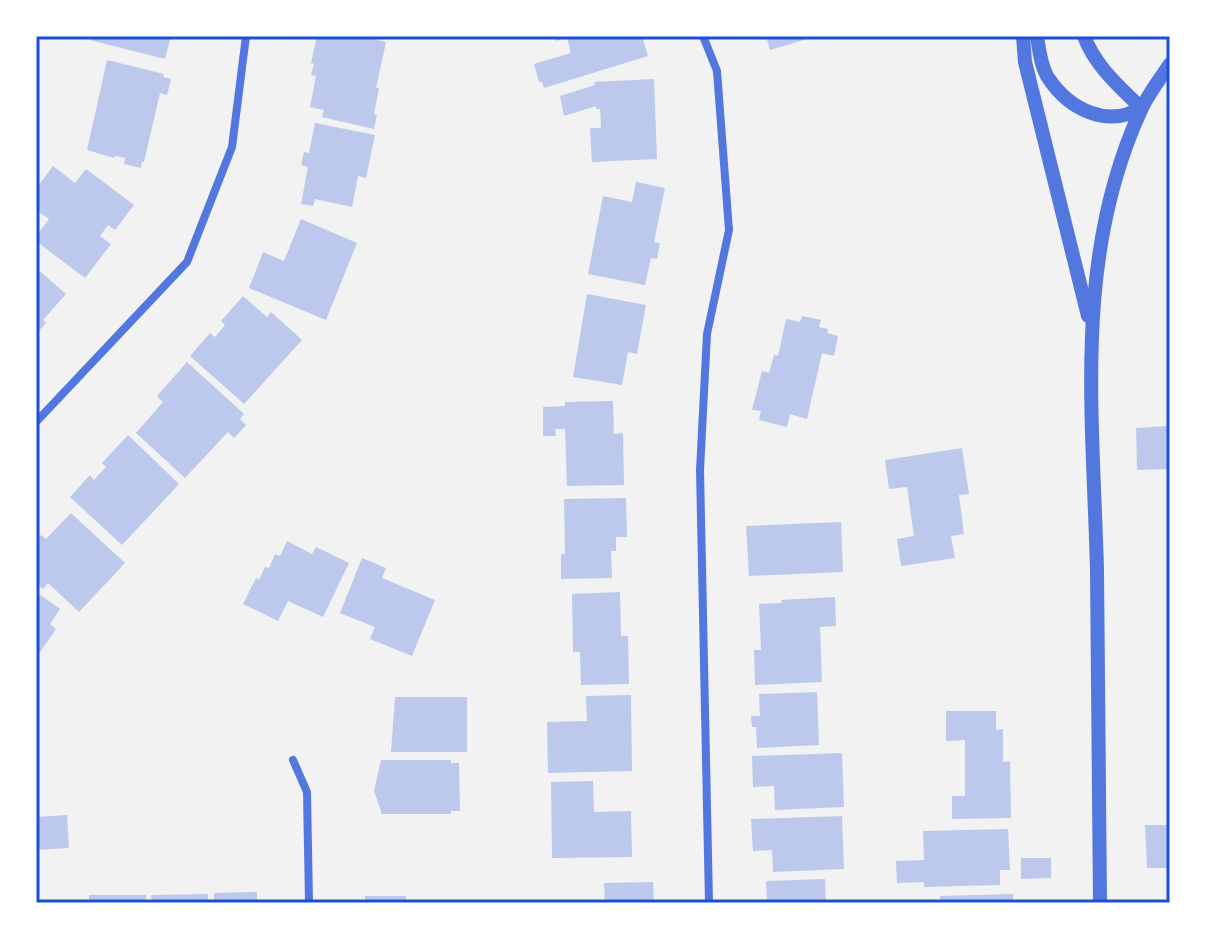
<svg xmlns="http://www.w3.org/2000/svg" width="1206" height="939" font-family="Figtree,sans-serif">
<rect width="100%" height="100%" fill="#f2f2f2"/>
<g fill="#bdc9ec">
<polygon points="91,36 171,36 165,59 90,40"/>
<polygon points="317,36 359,36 386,42 376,88 379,88 374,114 377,115 374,129 322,117 324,110 310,107 316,76 311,75 314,64 311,63"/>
<polygon points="555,36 642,36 648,56 544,88 542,82 539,82 534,64 571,53 567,38 556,41"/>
<polygon points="766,36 814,36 814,37 770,50"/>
<polygon points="107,60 164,74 163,77 171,79 167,95 160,93 144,162 142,162 141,168 124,164 125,158 115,156 114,158 87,150"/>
<polygon points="654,79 657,159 592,162 590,128 601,128 600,109 596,109 596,106 564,116 560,96 595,85 594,82"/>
<polygon points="315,123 375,135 366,178 358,176 352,207 315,199 313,206 301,204 308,167 301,165 304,152 309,153"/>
<polygon points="53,166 75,183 86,169 134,205 115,230 108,225 100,236 111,244 85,278 36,241 36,236 49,219 36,210 36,189"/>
<polygon points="636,182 665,188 654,242 660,243 657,259 651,258 645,285 588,274 603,196 632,202"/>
<polygon points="301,219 357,243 326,320 249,288 263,252 284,261"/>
<polygon points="36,268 66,294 43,320 46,323 36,334"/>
<polygon points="587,294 646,305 637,354 628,352 622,385 573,377"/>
<polygon points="243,296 267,317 271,312 302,340 244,404 190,356 210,333 215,337 225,325 221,321"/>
<polygon points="802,316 821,320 819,327 828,329 827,333 838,336 834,356 822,353 807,419 790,414 787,427 759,420 761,411 752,410 762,371 769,373 774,355 778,356 786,319 800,322"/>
<polygon points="187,362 244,414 240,419 246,425 234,438 228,432 185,478 136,433 163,402 157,396"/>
<polygon points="613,401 614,434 623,433 624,485 567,486 565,429 555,429 556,436 543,436 543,407 565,406 565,402"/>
<polygon points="1168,426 1169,469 1137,470 1136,428"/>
<polygon points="128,435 179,484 122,545 70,497 90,475 94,480 106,467 102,463"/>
<polygon points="962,448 969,494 959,495 964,534 951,536 955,558 901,566 897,539 914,536 907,487 889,489 885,460"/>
<polygon points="626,498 627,537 616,537 616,551 611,551 612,578 561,579 561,554 565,554 564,499"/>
<polygon points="71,513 125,563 79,612 48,583 43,589 36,582 36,541 41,535 46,539"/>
<polygon points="841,522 843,572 749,576 746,526"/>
<polygon points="287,541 312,554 316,547 349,563 323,617 288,601 278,621 243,604 256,578 259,580 265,567 269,568 275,554 280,556"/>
<polygon points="362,558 386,568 382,578 435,600 412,656 370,639 375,627 340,613"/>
<polygon points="36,592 60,609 50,624 56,629 36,658"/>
<polygon points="620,592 621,636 628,636 629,684 581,685 580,652 573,652 572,594"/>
<polygon points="835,597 836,626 820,627 822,682 755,685 754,650 761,650 759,604 782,603 781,600"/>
<polygon points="817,692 819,745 757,748 756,727 752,727 751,716 760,716 759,694"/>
<polygon points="631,695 632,771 548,773 547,722 587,721 586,696"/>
<polygon points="395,697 467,697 467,752 391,752"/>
<polygon points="946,711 996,711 996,730 1003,729 1003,762 1010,761 1011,818 952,819 952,796 965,796 965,740 946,741"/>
<polygon points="842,753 844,807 775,810 774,786 753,787 752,756"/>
<polygon points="381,760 451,760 451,763 459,763 460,811 451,811 451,814 382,814 374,791"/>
<polygon points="593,781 594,812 631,811 632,857 552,858 551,782"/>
<polygon points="67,815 69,848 36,850 36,817"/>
<polygon points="842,816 844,869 773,872 772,850 753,851 751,819"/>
<polygon points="1145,825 1170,825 1170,868 1147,868"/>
<polygon points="1008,829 1010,870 1000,870 1000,885 924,887 924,882 897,883 896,861 924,860 923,831"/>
<polygon points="1021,858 1051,858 1051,878 1021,879"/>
<polygon points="825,879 826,903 767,903 766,881"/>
<polygon points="653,882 654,903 605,903 604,883"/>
<polygon points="250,892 257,892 257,903 214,903 214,893"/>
<polygon points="208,894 208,903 152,903 151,895"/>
<polygon points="1013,894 1013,903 940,903 940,896"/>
<rect x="89" y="895" width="57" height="8"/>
<rect x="365" y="896" width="41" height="7"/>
</g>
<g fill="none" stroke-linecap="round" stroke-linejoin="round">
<g stroke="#5277de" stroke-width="8">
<polyline points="703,36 717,71 729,230 707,334 700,470 709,903"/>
<polyline points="36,422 187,262 232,147 246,36"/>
<polyline points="293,760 307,792 309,903"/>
</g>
<g stroke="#5277de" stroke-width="14">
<polyline points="1023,36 1025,62 1088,316"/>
<path d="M1037,36c2,13 4,32 12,43 21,31 59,49 92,29"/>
<path d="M1084,36c11,30 35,50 57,72"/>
<path d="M1100,903c0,-111 -1,-222 -3,-333 -4,-157 -24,-313 44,-460 7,-16 19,-31 29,-46"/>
</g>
</g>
<rect width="1206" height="939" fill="none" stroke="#ffffff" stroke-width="76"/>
<rect x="38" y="38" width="1130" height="863" fill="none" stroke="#1d4ed8" stroke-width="3"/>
</svg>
